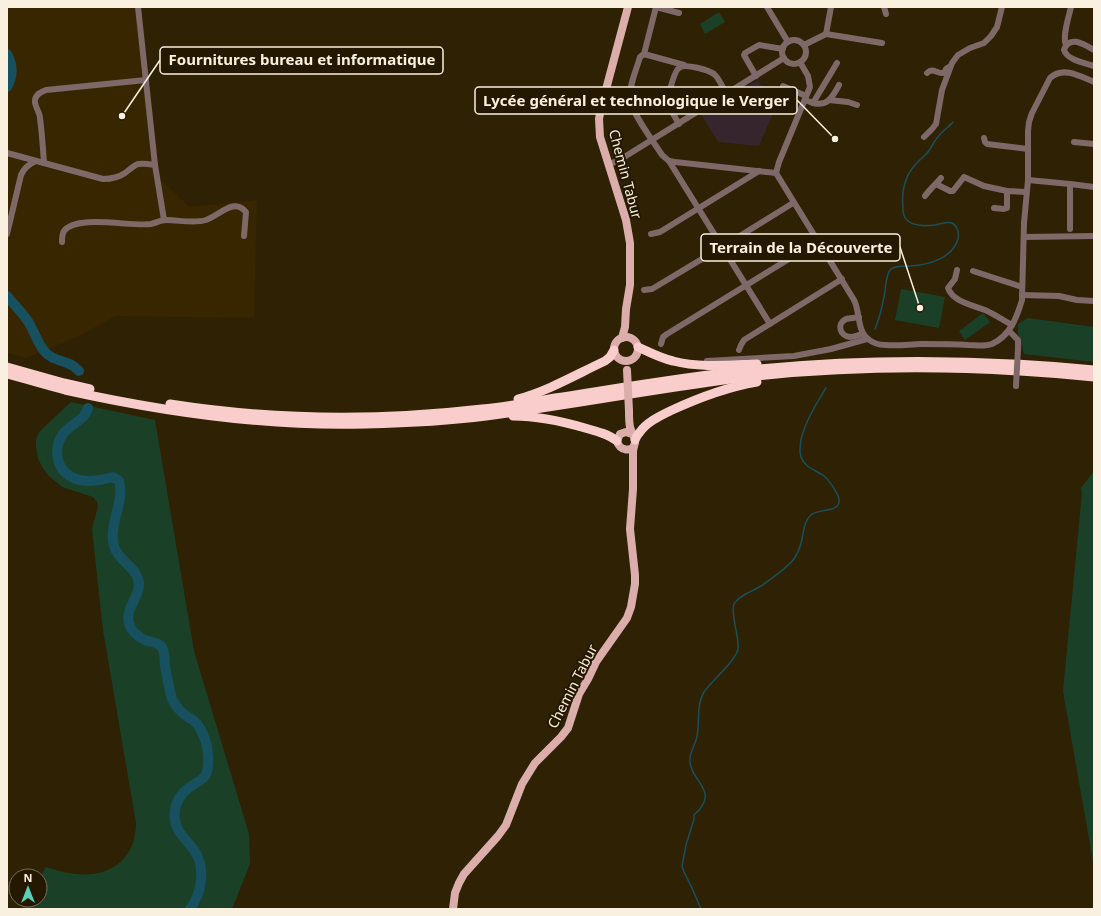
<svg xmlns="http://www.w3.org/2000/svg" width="1101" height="916" font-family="'Noto Sans',sans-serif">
<rect width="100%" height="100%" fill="#2f2103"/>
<polygon fill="#372600" points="7,7 138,7 158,179 163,182 190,207 257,200 254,318 116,316 79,336 26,358 7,353"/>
<polygon fill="#37252e" points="758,80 775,109 759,146 718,142 701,114"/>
<g fill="#1a4128">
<polygon points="719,12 725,22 705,34 700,24"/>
<polygon points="901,289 945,297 939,328 895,320"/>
<polygon points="983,313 990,322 965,340 959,331"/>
<polygon points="1028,318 1094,327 1094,362 1024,354 1018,334 1018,324"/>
<path d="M71,402l84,18 39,231 55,183 1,30 -18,45h-210l5,-9h13v-23l6,-10c8,2 15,5 23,6 37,7 67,-11 67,-50l-33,-193 -11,-101 6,-23 -1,-4 -4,-5 -31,-10 -13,-11 -7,-9 -4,-9 -2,-11v-8l4,-8z"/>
<polygon points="1094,471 1094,867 1063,691 1082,493 1081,488"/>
</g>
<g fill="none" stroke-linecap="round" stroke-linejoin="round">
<g stroke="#17505e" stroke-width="1.5">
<path d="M875,329c4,-10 7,-21 9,-32 2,-8 1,-20 6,-27 5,-5 14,-3 20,-4 18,-1 42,-7 48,-27 1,-5 0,-13 -6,-16 -5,-2 -12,1 -17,2 -8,1 -21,1 -27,-4 -5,-4 -5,-9 -5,-14 -2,-15 2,-31 12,-42 4,-5 9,-8 13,-13 4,-5 6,-11 10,-15 4,-6 11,-10 15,-15"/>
<path d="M701,909l-9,-21 -8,-16 -2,-6 4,-21 8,-26v-4c28,-25 -5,-33 -4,-56 0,-8 6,-15 7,-23 3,-14 -1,-31 7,-44 8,-12 31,-30 34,-43 2,-10 -8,-36 -4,-45 5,-9 19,-13 27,-18 11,-8 24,-16 33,-27 3,-5 6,-11 7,-16 3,-10 2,-21 10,-28 7,-7 27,-2 28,-13 1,-4 -2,-8 -4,-12 -3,-5 -6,-10 -11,-14 -8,-6 -19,-8 -23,-19 -6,-20 15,-53 25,-69"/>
</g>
<g stroke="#17505e" stroke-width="10">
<path d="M7,54c6,11 7,21 0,33"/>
<path d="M7,296c7,9 16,17 22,27 6,10 9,22 17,30 10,10 23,6 33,18"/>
<path d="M88,408c-4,17 -29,16 -31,43 0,8 3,17 9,22 13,12 32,8 47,4l6,4c6,22 -11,43 -5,65 4,15 23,21 25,37 1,14 -14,25 -10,40 1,7 9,14 16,17 5,2 12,2 16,6 5,6 3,14 4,20 2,11 4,23 7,33 3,6 8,12 13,16 4,3 9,5 12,9 5,6 8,15 10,22 1,9 3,22 -2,30 -3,4 -8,6 -12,9 -13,8 -20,19 -18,35 1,12 12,20 19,30 12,17 8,43 -4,59"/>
</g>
<g stroke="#7e6968" stroke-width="6">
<polyline points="138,7 155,165 164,220"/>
<path d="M656,7l-12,47 -4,3c-4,14 -11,28 -10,42 1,13 25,45 32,56l7,6 6,1 101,11"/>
<polyline points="656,7 679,13"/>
<polyline points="767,7 788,42"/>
<polyline points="884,7 886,14"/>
<polyline points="826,34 831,7"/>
<circle cx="794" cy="52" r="12"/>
<polyline points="804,45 826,34 882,43"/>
<path d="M1066,45c-4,-8 3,-29 5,-38"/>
<path d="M1094,50c-9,-5 -25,-16 -30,0 3,10 21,13 30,16"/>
<polyline points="644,54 684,65"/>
<path d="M927,73c6,-6 10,1 17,0l2,-4 3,-2"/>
<polyline points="756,76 744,55 745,53 759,45 783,49"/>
<polyline points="783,86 806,96"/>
<polyline points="805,100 813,103 837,63"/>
<polyline points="829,100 848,102 857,105"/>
<path d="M813,103c15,4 20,-7 26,-18"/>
<path d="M679,124c-5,-9 -11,-17 -11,-27 2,-7 6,-26 11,-29 6,-5 31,2 36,7 5,5 8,13 11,19"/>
<polyline points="924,137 932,129 936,124 942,90 952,63 958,55 970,48 984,43 991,36 997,27 1002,7"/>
<polyline points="984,138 985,142 987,144 1028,149"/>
<polyline points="1074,142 1094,144"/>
<path d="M7,153l96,26c8,0 15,-1 22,-6 4,-3 8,-7 13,-9 6,-1 11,0 17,1"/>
<polyline points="669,161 770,324"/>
<path d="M44,163c-1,-15 -2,-30 -4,-45 0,-6 -6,-12 -5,-18 1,-6 6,-8 11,-10l100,-10"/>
<polyline points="608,165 621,159 784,58"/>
<path d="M776,173c26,42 52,84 78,127 6,11 3,31 14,39 5,4 11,6 17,6 12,1 24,0 37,-1 15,0 30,0 46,1 8,0 16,2 24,-1 18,-8 25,-27 30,-44l2,-77 4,-43v-49l1,-9 3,-9 18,-35c13,-12 30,-2 44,4"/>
<polyline points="776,173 779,162 810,87 808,76 800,62"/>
<polyline points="1028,180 1070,184 1094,187"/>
<polyline points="936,184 950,191 953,191 964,177 984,186 1007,191 1026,192"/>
<path d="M925,196c5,-7 11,-12 16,-18"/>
<polyline points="994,208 1004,209 1007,208 1007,191"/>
<polyline points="1070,229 1070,184"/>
<path d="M7,234l14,-59c3,-7 8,-11 15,-14"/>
<polyline points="651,234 660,232 759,171"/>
<polyline points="1024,237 1094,236"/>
<path d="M62,242c0,-4 0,-8 2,-11 13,-17 67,-4 87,-7 5,-1 10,-4 15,-4 13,0 27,4 40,0 14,-5 28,-23 40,-8l-2,24"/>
<path d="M957,270l-2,9 -7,9c5,14 25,17 37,22 9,4 18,10 27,15"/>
<polyline points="973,271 1022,287"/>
<polyline points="644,290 652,289 722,247 793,203"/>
<polyline points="1022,295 1059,296 1077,300 1094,301"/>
<path d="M859,317c-4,1 -9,1 -13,2 -10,5 -6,17 4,18 4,0 8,-2 12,-3"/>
<polyline points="1009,331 1018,340 1018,349"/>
<polyline points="661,344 663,337 667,334 818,241"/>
<polyline points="739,350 741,345 744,340 842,279"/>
<polyline points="707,361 794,356 831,349 867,339"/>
</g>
<g stroke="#dbaeac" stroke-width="8">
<circle cx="626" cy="349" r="12"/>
<polyline points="622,338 625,327 626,309 630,285 630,243 626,220 600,137 599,119 601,108 628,7"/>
<path d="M629,411c0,6 0,11 1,16 1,5 6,11 5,16 -2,10 -16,8 -18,-2l3,-7 6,-2 6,2"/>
<polyline points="453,909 455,893 459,883 464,874 498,836 506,825 522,784 535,763 561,737 568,728 579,694 588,679 596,662 627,618 631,607 635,584 635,575 630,529 633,489 633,451 634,446"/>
</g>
<g stroke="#f8cdcb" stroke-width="9">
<path d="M638,347c11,5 22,11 35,14 27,7 56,4 84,3"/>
<polyline points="7,367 64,383 90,389"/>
<path d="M7,374c19,5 39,11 58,16 99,22 200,37 301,34 40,-1 81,-3 120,-8 82,-11 163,-26 245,-37 121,-15 243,-14 363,-2"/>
<path d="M518,399c30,-8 59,-25 87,-38l5,-4 4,-7"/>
<path d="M170,404c102,16 208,17 312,5 24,-2 49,-7 73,-11 65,-10 129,-21 194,-28 115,-12 230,-11 345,0"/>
<path d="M513,416c25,0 48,5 72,12 11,3 23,6 32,13"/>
<path d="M635,440c1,-3 3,-6 5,-8 7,-10 20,-16 30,-21 28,-13 57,-24 87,-29"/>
</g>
<polyline stroke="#7e6968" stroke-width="6" points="1016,386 1018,349"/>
<polyline stroke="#dbaeac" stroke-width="8" points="627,370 629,411"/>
</g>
<g text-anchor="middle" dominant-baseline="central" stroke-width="4" stroke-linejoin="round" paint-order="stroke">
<g font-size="14" fill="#f9f0df" stroke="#251800">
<text transform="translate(626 174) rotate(75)">Chemin Tabur</text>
<text transform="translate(572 686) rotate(-63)">Chemin Tabur</text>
</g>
</g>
<path fill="none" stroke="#f9f0df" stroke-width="1.5" d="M122 116L160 60M835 139L797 100M920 308L900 247"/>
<g fill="#f9f0df" stroke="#251800" stroke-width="1.5">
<circle cx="122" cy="116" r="4"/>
<circle cx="835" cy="139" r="4"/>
<circle cx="920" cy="308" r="4"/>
</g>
<g fill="#251800" stroke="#f9f0df" stroke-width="1.5">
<rect x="160" y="47" width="283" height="27" rx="4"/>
<rect x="475" y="87" width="322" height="27" rx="4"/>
<rect x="701" y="234" width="199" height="27" rx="4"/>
</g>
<g font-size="15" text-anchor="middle" font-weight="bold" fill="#f9f0df">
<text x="302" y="65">Fournitures bureau et informatique</text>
<text x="636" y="106">Lycée général et technologique le Verger</text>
<text x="801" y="253">Terrain de la Découverte</text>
</g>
<rect width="1101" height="916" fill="none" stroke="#f9f0df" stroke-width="16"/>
<g transform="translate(28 888)"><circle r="19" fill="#251800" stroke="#7a6e59"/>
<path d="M0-3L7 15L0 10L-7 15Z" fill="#5acebd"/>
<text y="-6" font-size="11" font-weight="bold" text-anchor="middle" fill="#f9f0df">N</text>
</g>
</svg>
